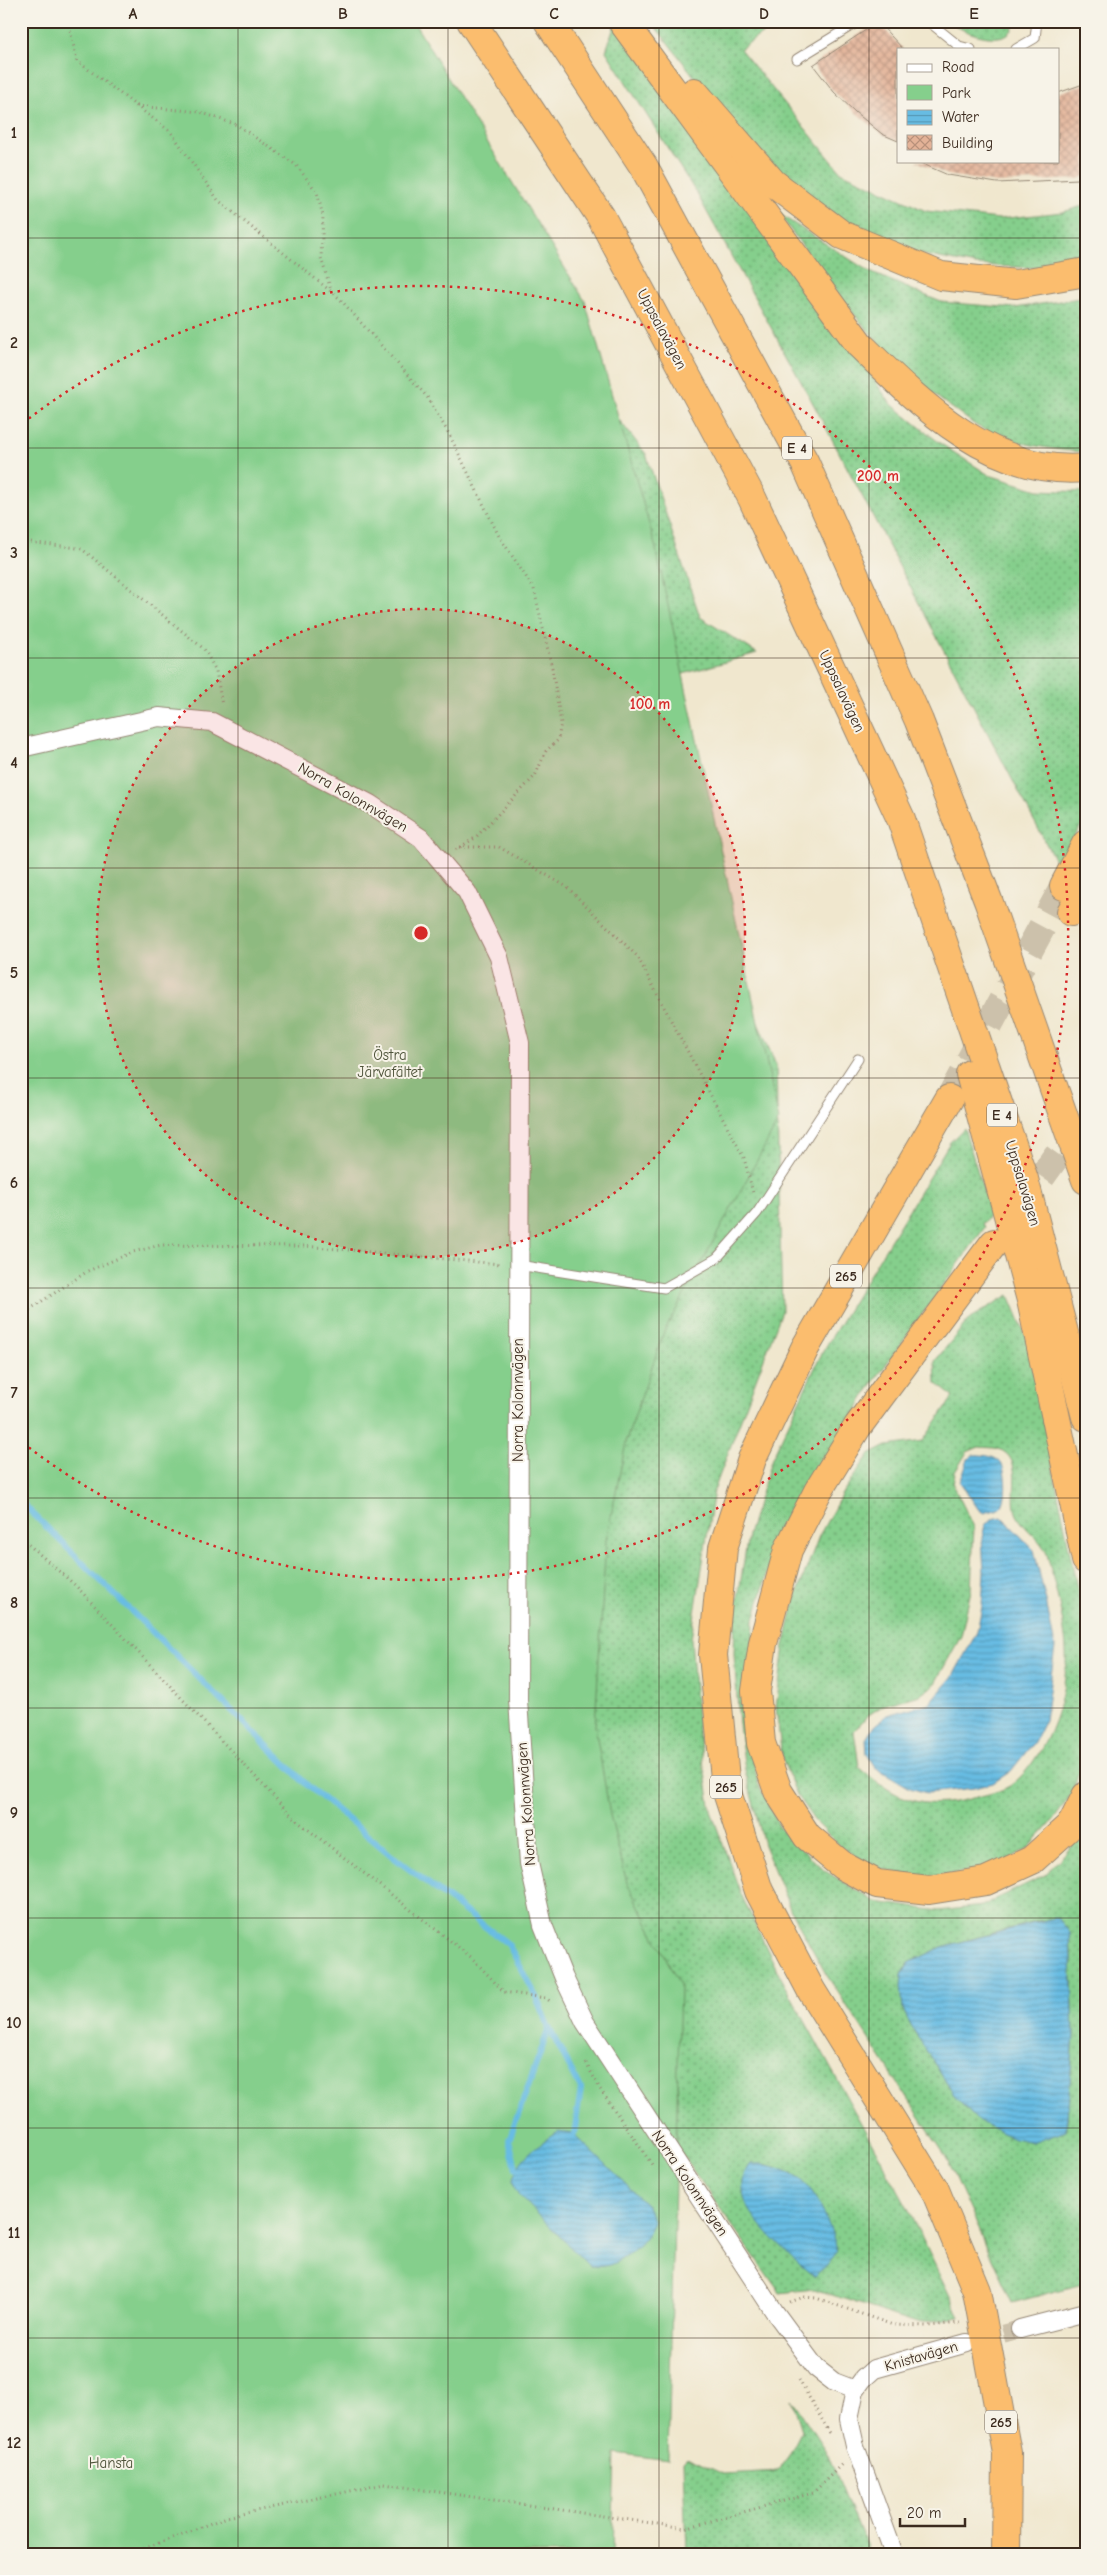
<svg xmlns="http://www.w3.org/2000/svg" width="1107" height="2575" font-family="'Comic Neue',sans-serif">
<defs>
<pattern id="grass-dots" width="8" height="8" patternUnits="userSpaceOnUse" patternTransform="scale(1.25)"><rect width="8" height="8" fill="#85cf8c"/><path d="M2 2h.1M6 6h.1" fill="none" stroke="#6ea872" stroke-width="1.8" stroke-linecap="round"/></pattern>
<pattern id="water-rules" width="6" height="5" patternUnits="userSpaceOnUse" patternTransform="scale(1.25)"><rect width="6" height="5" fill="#67bce3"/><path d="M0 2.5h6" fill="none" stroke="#5699b7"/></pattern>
<pattern id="building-cross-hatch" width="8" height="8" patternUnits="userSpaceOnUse" patternTransform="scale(1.25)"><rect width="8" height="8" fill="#e3b297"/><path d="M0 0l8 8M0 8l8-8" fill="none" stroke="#b9917b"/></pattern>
</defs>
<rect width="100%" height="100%" fill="#f7f3e8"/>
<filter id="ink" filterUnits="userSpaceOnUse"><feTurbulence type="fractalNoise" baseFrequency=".02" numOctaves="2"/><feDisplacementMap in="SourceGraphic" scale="10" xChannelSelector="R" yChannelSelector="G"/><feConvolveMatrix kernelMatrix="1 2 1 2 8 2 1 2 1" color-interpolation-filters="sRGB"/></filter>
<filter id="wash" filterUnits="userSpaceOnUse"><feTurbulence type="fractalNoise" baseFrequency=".0096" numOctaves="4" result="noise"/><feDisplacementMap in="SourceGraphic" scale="20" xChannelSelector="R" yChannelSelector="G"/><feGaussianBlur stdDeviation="1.12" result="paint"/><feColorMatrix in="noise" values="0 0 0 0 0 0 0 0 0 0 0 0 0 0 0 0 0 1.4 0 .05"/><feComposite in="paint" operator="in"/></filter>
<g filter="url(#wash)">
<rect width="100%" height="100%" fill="#f0e7ce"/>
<g fill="url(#grass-dots)" stroke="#607c55" fill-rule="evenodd">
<polygon points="651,21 780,21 740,49 841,172 926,211 999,219 1063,212 1086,205 1086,258 1038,268 976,265 920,254 861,232 795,188 742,138"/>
<path d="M950,21h64c1,29 -53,13 -64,0z"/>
<polygon points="615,24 764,218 890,403 941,444 989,475 1038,490 1086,492 1086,817 1058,866 815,407 697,194 606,51"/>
<polygon points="321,44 646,454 700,617 757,653 630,689 686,855 776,1065 782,1311 714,1490 691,1639 698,1729 711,1811 740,1892 777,1970 907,2207 960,2317 917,2323 814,2289 780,2293 639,2094 21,503"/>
<path d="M779,214l91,58 71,30 74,6 71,-11v155c-34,-2 -72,-8 -103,-23 -10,-4 -19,-13 -28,-19 -74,-50 -124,-125 -176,-196z"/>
<path d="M964,1128l27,86 -9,10 3,3 -113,157 -97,163 -21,72 -6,112 10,52 22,45 45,43 51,31 63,9 43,-5 63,-31 41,-44v452l-74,20 -65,-145 -121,-184 -35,-63 -27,-66 -19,-75 -6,-46 -5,-70 1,-37 13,-82 24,-77 50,-105 128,-211zM1042,1920l28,13 4,102 -8,95 -87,-8 -23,-24 -40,-64 -13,-24 -1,-35 7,-12 33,-16z"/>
<path d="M1009,1295l18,43 59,295v116l-14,45 -23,32 -22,24 -36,19 -67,8 -22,-3 -30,-8 -31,-19 -27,-27 -17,-24 -15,-38 -6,-50 8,-62 11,-47 24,-63 24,-44 26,-37 18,-9 36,-5 30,-44 -17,-14 -1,-22 35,-43zM979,1447c6,1 14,0 19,2 28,9 10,48 19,66 8,16 23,22 30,39 7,29 18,68 19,97 2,44 -17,101 -51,131 -11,10 -32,13 -46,17 -49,12 -73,0 -110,-32l-5,-36 13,-15 17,-11 36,-10 14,-10 27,-49 10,-46 3,-63 -21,-42 2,-13 12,-20z"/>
<polygon points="792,2399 829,2456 869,2554 686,2554 683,2461 687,2457 723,2474 778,2471 787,2459 802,2430"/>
</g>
<polygon fill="#85cf8c" stroke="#607c55" points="21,21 413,21 585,301 655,545 779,1120 664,1332 627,1438 606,1540 595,1726 610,1815 627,1883 680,1985 668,2460 615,2453 612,2554 21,2554"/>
<g fill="url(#water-rules)" stroke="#517380">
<path d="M973,1455c9,0 20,0 27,7 7,7 8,40 0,46 -4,3 -12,3 -16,5l-5,-3 -19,-28 8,-23z"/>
<polygon points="1002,1517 1034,1550 1047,1606 1055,1647 1045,1720 1034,1742 1011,1771 993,1783 974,1788 927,1793 910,1788 875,1767 867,1754 866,1739 874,1726 887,1715 930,1703 953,1676 977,1632 982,1606 984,1572 982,1538 985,1525 992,1519"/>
<polygon points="1053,1918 1059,1919 1070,1933 1074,2035 1066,2130 1032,2142 1014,2138 979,2122 956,2098 916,2034 903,2010 901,1986 902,1975 909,1963 942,1947"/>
<path d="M558,2132l16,2 72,70 8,18c-7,18 -29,40 -49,44 -5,1 -11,0 -16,0l-70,-71c-3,-4 -6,-10 -6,-15 2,-19 29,-39 45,-48z"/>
<path d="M764,2164c10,3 23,6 32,12 24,16 33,50 42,75l-13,16 -11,9c-17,-12 -59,-53 -67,-71 -6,-12 -6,-31 3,-41z"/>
</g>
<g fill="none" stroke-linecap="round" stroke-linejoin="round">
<g stroke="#67bce3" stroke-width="6">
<polyline points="21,1502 307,1785 392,1856 508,1944 534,1992 549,2028 581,2089 574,2134"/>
<polyline points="516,2168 509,2140 549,2028"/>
</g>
</g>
<g id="blocks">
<g fill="url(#building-cross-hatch)">
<polygon points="878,22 903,49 898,49 898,141 882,134 855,112 834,92 813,65"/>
<polygon points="1086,83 1086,176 1078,179 997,183 948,175 916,161 1058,161 1058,93"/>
</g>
</g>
</g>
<g filter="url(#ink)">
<use href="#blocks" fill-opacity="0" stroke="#968876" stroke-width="1"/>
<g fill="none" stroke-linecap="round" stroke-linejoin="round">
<polyline stroke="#ccc1ab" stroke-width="18" stroke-dasharray="18 9" stroke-linecap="butt" points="977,2341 1020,2329"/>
<g stroke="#ccc1ab" stroke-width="28" stroke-dasharray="28 14" stroke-linecap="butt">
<polyline points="949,1099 1064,886"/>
<polyline points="1017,1211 1086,1115"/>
</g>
<g stroke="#968876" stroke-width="11">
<g id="lane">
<polyline points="928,21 959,46 971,49"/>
<polyline points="1016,49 1035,38 1037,21"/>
<polyline points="797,59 859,21"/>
<polyline points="518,1265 664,1288 717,1258 757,1213 858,1059"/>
</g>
</g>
<g stroke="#968876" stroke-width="20">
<g id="street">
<polyline points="21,748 159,717 212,722 370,804 421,838 467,892 499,957 520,1043 518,1700 529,1863 543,1925 564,1978 585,2022 774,2311 816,2368 834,2382 855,2390"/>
<polyline points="1020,2329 1086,2312"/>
<polyline points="894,2554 855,2446 849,2419 855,2390 863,2379 874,2369 967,2343"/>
</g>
</g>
<g stroke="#968876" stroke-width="30">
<g id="highway">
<polyline points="471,21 601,217 752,498 901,819 1024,1179 1086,1417"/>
<polyline points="548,21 644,167 805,463 919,721 989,903 1086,1180"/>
<path d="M622,21l238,324c60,59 133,132 226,123"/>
<polyline points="694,92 773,183 842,235 941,276 1016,284 1086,272"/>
<polyline points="1064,886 1086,844"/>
<polyline points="1071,912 1086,886"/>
<polyline points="970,1074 1031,1300 1086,1560"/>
<polyline points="949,1099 805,1348 752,1459 723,1548 713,1655 726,1789 759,1891 811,1990 935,2190 977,2291 1007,2453 1006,2554"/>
<polyline points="994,1243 858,1426 818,1491 788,1550 763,1643 756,1691 761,1743 778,1791 807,1836 843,1866 877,1884 929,1890 986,1881 1032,1860 1072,1824 1086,1796"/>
</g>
</g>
<g stroke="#968876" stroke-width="3" stroke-dasharray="1 4" stroke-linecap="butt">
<polyline points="68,21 77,61 171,132 218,200 339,298 428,398 449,434 499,536 534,589 552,668 561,723 558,740 546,751 535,776 475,838 455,850"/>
<polyline points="137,106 200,112 237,125 296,165 317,192 323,216 321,258 331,290"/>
<path d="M21,540c21,5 41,5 61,9l122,100 12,22 6,34"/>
<polyline points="459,847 499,847 567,887 637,956 744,1158 753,1193"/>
<polyline points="21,1315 88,1271 133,1252 161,1245 305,1246 500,1264"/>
<polyline points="21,1538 76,1586 296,1820 471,1957 504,1992 546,1998 552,2003"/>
<polyline points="586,2063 600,2089 653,2166"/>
<polyline points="790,2302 804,2297 816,2298 893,2325 928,2326 960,2323"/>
<polyline points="799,2380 831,2435"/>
<polyline points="130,2554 227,2517 384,2484 685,2528 813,2493 842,2464"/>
</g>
<use href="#lane" stroke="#fff" stroke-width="9"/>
<use href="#street" stroke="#fff" stroke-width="18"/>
<use href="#highway" stroke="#fbbd6e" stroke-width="28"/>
</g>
</g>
<path fill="none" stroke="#3b2a1e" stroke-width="1" stroke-opacity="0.55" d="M238,21v2533M448,21v2533M659,21v2533M869,21v2533M21,238h1065M21,448h1065M21,658h1065M21,868h1065M21,1078h1065M21,1288h1065M21,1498h1065M21,1708h1065M21,1918h1065M21,2128h1065M21,2338h1065"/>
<circle cx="421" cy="933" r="324" fill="#d62828" fill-opacity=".12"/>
<g fill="none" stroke="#d62828" stroke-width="2.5" stroke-dasharray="2.5 5">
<circle cx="421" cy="933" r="324"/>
<path d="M23 423A647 647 0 1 1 23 1443"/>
</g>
<g text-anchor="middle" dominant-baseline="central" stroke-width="4" stroke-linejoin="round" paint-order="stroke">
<g fill="#f7f3e8" stroke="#73665b" stroke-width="1">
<rect x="782" y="436.5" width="30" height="23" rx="4"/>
<rect x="987" y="1103.5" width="30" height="23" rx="4"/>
<rect x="830" y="1264.5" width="32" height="23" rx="4"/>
<rect x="710" y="1775.5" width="32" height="23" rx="4"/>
<rect x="985" y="2410.5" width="32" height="23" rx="4"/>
</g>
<g font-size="14" font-weight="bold" fill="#3b2a1e">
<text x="797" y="448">E 4</text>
<text x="1002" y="1115">E 4</text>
<text x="846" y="1276">265</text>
<text x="726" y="1787">265</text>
<text x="1001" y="2422">265</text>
</g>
<g font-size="15" fill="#3b2a1e" stroke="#f7f3e8">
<text transform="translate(662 329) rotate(62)">Uppsalavägen</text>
<text transform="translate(842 691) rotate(65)">Uppsalavägen</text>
<text transform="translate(353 797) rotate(30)">Norra Kolonnvägen</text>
<text transform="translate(1023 1183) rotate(73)">Uppsalavägen</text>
<text transform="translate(518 1400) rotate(-90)">Norra Kolonnvägen</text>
<text transform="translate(526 1804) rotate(-94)">Norra Kolonnvägen</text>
<text transform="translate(690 2183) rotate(56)">Norra Kolonnvägen</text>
<text transform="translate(921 2356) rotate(-16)">Knistavägen</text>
</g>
<g font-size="15" fill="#4e533a" stroke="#f7f3e8">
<text x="390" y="1055">Östra<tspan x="390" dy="17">Järvafältet</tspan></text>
<text x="111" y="2463">Hansta</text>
</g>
</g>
<circle cx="421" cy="933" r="8" fill="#d62828" stroke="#f7f3e8" stroke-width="2.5"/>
<g font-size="15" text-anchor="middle" font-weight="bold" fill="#d62828" stroke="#f7f3e8" stroke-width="4" stroke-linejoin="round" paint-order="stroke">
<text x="878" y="481">200 m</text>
<text x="650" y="709">100 m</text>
</g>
<rect width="1107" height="2575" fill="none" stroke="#f7f3e8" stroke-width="55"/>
<rect x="897" y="48" width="162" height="115" fill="#f7f3e8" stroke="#aca397"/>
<rect x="907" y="64" width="25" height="8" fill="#ffffff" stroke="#aca397"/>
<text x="942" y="72" font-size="15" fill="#3b2a1e">Road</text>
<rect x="907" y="85" width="25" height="15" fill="#85cf8c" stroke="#aca397"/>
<text x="942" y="98" font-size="15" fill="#3b2a1e">Park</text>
<rect x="907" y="110" width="25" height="15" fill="url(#water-rules)" stroke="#aca397"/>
<text x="942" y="122" font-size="15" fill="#3b2a1e">Water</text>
<rect x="907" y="135" width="25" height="15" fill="url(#building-cross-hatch)" stroke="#aca397"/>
<text x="942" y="148" font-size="15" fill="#3b2a1e">Building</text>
<path d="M900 2518v8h65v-8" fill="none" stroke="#3b2a1e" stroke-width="2.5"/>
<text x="907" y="2518" font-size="15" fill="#3b2a1e" stroke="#f7f3e8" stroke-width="4" paint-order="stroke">20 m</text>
<rect x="28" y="28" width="1052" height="2520" fill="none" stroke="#3b2a1e" stroke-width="2"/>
<g font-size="16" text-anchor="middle" font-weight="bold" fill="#3b2a1e">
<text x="133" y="19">A</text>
<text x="343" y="19">B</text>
<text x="554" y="19">C</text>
<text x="764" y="19">D</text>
<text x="974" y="19">E</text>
<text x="14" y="138">1</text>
<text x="14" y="348">2</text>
<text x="14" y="558">3</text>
<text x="14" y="768">4</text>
<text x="14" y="978">5</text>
<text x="14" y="1188">6</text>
<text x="14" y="1398">7</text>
<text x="14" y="1608">8</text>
<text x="14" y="1818">9</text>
<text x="14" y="2028">10</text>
<text x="14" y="2238">11</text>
<text x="14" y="2448">12</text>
</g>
</svg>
